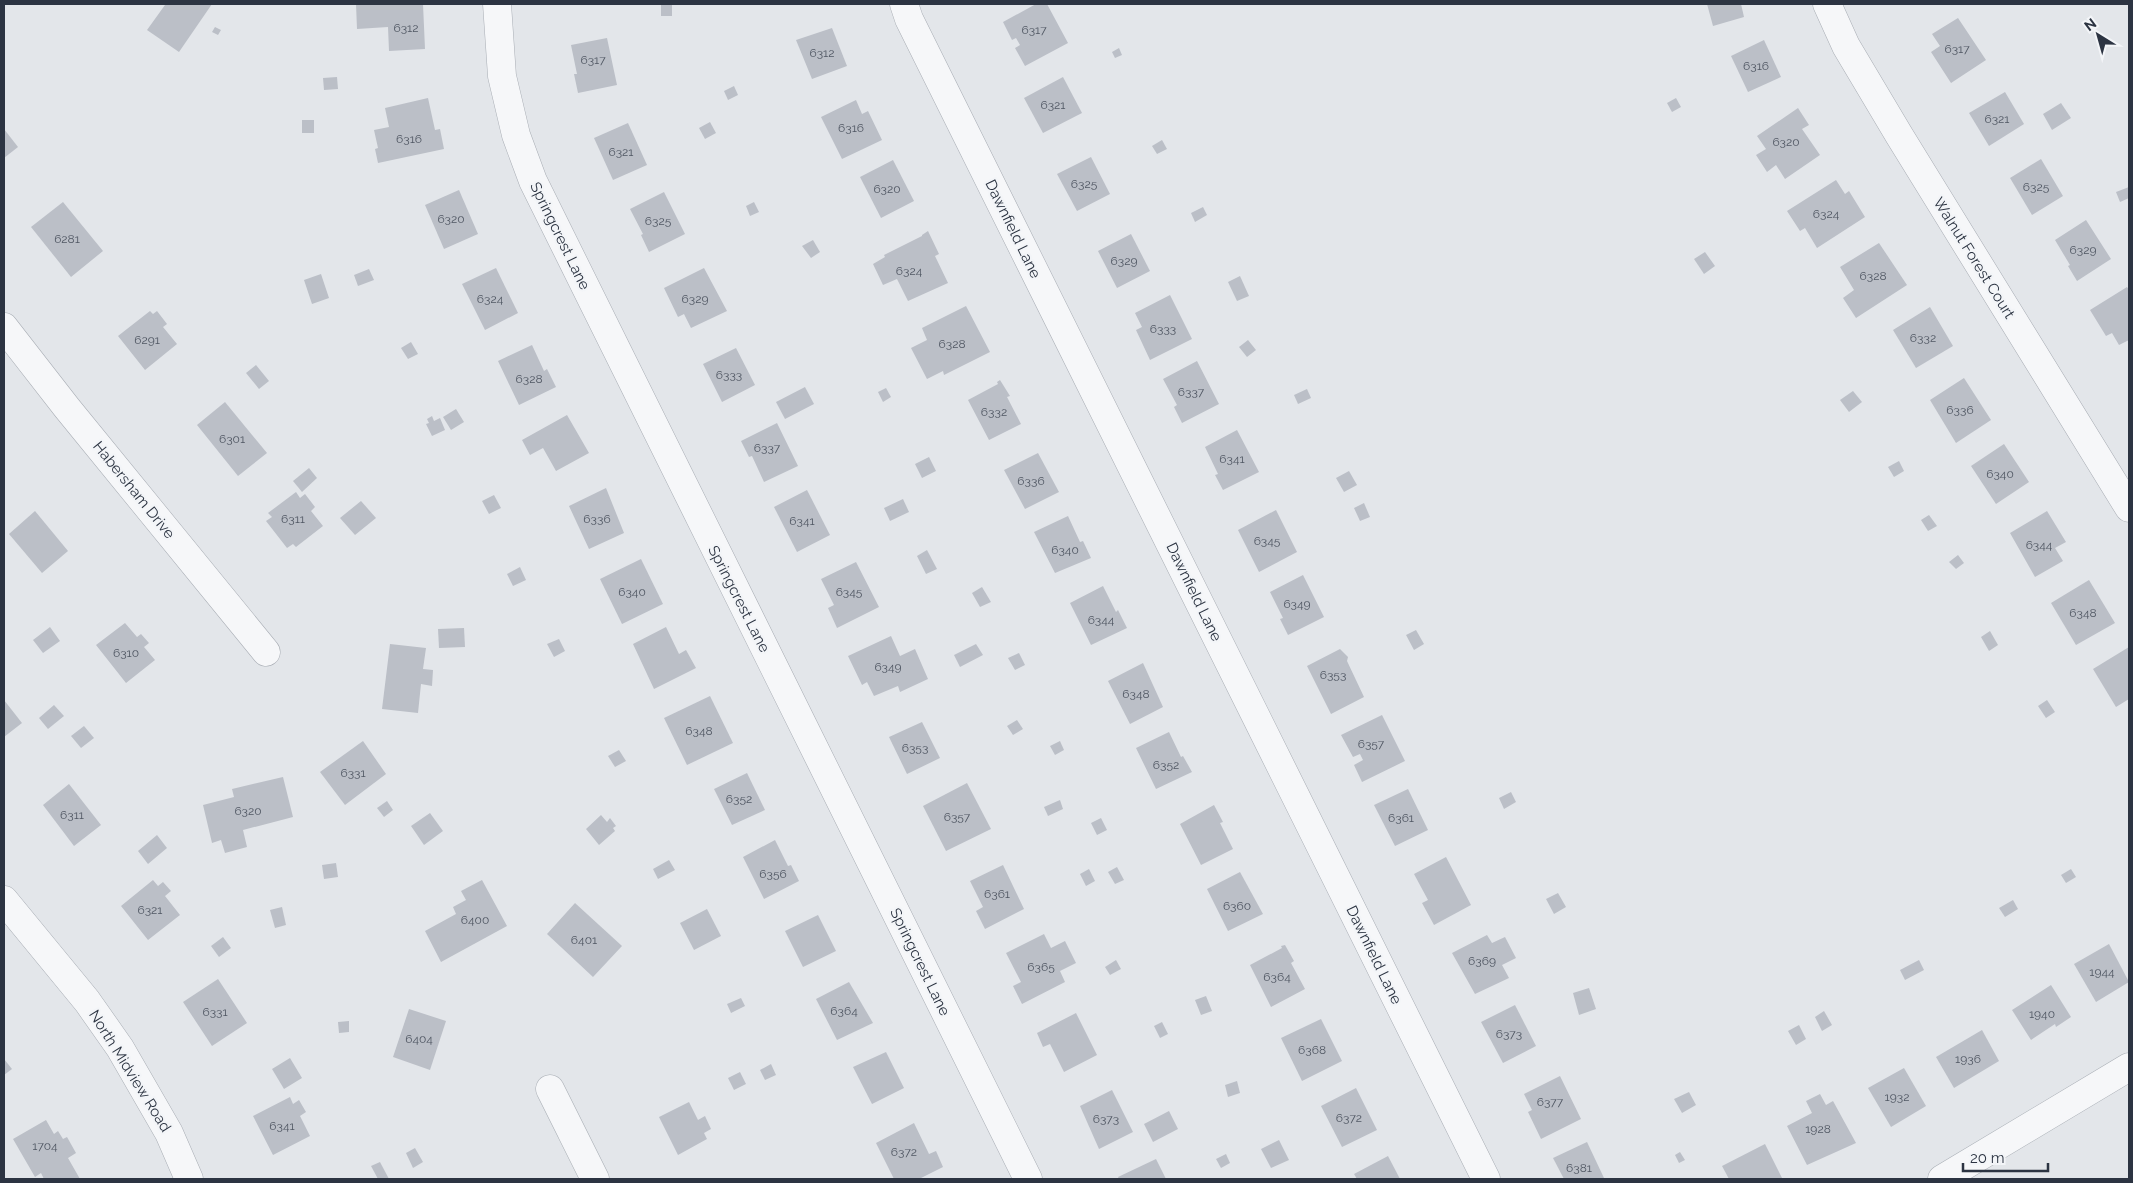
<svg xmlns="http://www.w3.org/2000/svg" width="2133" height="1183" font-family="Raleway,sans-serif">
<rect width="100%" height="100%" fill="#e3e6ea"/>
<g fill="#bbbfc7">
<polygon points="163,4 212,4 179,52 147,30 165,5"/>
<polygon points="356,4 423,4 425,49 389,51 388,27 357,29"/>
<rect x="661" y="4" width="11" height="12"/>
<polygon points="1036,4 1047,4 1068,43 1025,66 1015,48 1020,45 1016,38 1012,40 1003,22"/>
<polygon points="1707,4 1741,4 1744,17 1713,26"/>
<polygon points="1958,18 1986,60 1951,83 1931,52 1940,46 1932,34"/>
<polygon points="215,27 221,30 218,35 212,32"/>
<polygon points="832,28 847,66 812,79 796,40"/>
<polygon points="607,38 617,85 578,93 574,74 577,74 571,45"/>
<polygon points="1764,40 1781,77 1748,92 1731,56"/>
<polygon points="1119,48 1122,55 1115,58 1112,52"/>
<polygon points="337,77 338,89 324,90 323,78"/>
<polygon points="1063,77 1082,113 1043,133 1024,98"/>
<polygon points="734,86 738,95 728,100 724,91"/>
<polygon points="2005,92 2024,124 1989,146 1969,113"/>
<polygon points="428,98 435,130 440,129 444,149 378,163 375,149 378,148 374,130 389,127 385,108"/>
<polygon points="1676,98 1681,107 1672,112 1667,103"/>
<polygon points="856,100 862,114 868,111 882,140 842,159 821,117"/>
<polygon points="2061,103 2071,118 2052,130 2043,114"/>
<polygon points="1798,108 1809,125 1802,129 1820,155 1785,179 1776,165 1767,172 1756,155 1766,149 1757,136"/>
<rect x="302" y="120" width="12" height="13"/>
<polygon points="710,122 716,133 705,139 699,128"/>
<polygon points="628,123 647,165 613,180 594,138"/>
<polygon points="4,129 18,147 4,158"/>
<polygon points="1162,140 1167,149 1157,154 1152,146"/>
<polygon points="1091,157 1110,194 1077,211 1057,174"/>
<polygon points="2041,159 2063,196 2032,215 2010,178"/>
<polygon points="893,160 914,201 881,218 860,177"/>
<polygon points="1836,180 1845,194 1849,191 1865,217 1817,248 1805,228 1800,231 1787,211"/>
<polygon points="2129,187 2129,198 2120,202 2116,192"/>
<polygon points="459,190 478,234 444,249 425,205"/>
<polygon points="664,192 685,234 649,252 641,235 643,234 630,209"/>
<polygon points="63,202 103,251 71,277 31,227"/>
<polygon points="754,202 759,212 750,216 746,206"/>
<polygon points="1203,207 1207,215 1195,222 1191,213"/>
<polygon points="2086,220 2111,259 2077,281 2068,266 2070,265 2055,240"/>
<polygon points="928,231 939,254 935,256 948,283 908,301 897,279 883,285 873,264 885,257 884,255 922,236 922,235"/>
<polygon points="1131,234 1150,271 1117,288 1098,251"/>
<polygon points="813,240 820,252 811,258 802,246"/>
<polygon points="1879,243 1907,285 1856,318 1843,298 1854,290 1840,267"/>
<polygon points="1705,252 1715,266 1704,274 1694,259"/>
<polygon points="496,268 518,313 485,330 462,284"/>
<polygon points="704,268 727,311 691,328 684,314 678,317 664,288"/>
<polygon points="369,269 374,280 358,286 354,275"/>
<polygon points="321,274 329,298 312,304 304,280"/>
<polygon points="1240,276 1249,296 1237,301 1228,282"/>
<polygon points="2127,287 2129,290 2129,340 2119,345 2112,333 2106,336 2090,310"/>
<polygon points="1170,295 1192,339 1150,360 1136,330 1142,327 1135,313"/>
<polygon points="966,306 990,352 944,375 943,371 927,379 911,348 927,340 922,328"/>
<polygon points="1930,307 1953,346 1916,368 1893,330"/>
<polygon points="150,311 153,314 157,311 167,324 163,327 177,344 145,370 118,336"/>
<polygon points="1248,340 1256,350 1247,357 1239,347"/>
<polygon points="411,342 418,354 408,359 401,348"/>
<polygon points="532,345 544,371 547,369 556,387 519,405 498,361"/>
<polygon points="736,348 755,385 722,402 703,364"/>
<polygon points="1197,361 1219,404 1182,423 1174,407 1177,405 1163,379"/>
<polygon points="256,365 269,381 259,389 246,373"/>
<polygon points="1964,378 1991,420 1956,443 1930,400"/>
<polygon points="1000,380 1010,396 1007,397 1021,424 989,440 968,400 998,384 997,382"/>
<polygon points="805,387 814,404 785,419 776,402"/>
<polygon points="886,388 891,397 883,402 878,392"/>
<polygon points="1307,389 1311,398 1298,404 1294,395"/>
<polygon points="1853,391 1862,402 1849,412 1840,400"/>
<polygon points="225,402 267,453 238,476 197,425"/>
<polygon points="456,409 464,422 451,430 443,417"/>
<polygon points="567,415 589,453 556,471 543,448 530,455 522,440"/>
<polygon points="432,416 434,421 440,418 445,430 432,436 426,424 429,423 427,419"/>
<polygon points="777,423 798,466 764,482 752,456 749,457 741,441"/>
<polygon points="1237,430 1259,472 1223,490 1215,475 1218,474 1205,447"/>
<polygon points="2004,444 2029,482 1996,504 1971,466"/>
<polygon points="1038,453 1059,492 1025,509 1004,470"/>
<polygon points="929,457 936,471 922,478 915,464"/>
<polygon points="1899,461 1904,471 1894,477 1888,467"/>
<polygon points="309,468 317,478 302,492 293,481"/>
<polygon points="1349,471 1357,485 1344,492 1336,478"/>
<polygon points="606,488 624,533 589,549 569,506"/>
<polygon points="807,490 830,535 797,552 774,507"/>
<polygon points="296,492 300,498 305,494 315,507 311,511 323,526 296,547 293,544 287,548 266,521 272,517 268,513"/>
<polygon points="494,495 501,508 489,514 482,501"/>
<polygon points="903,499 909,512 890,521 884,508"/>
<polygon points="361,501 376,518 355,535 340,518"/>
<polygon points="1364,503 1370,517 1360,521 1354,508"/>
<polygon points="1276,510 1297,552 1259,572 1238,530"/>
<polygon points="35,511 68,551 42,573 9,534"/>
<polygon points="2047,511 2066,542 2055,548 2063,561 2035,577 2010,533"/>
<polygon points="1929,515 1937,526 1928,531 1921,520"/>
<polygon points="1068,516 1080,542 1083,541 1091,558 1055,573 1034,532"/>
<polygon points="927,550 937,569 926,574 917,556"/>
<polygon points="1958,555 1964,563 1956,569 1949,562"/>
<polygon points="641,559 663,604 622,624 600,579"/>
<polygon points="856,562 879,607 837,628 828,608 834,605 821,579"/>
<polygon points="520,567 526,580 513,586 507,574"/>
<polygon points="1303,575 1324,617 1288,635 1280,619 1283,618 1270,592"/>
<polygon points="2089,580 2115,623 2076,645 2051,603"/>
<polygon points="1103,586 1116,612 1118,610 1127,628 1091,645 1070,603"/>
<polygon points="982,587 991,602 980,607 972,593"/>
<polygon points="125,623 137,637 141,634 149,643 144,647 155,660 126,683 96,645"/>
<polygon points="50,627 60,641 43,653 33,640"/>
<polygon points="666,627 679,654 686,650 696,668 654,689 633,644"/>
<polygon points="464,628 465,647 439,648 438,629"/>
<polygon points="1416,630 1424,644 1414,650 1406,635"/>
<polygon points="1990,631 1998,645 1989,651 1981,637"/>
<polygon points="891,636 900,656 915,649 928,679 900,692 898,686 874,696 867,682 862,685 848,656"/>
<polygon points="559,639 565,651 554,657 547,644"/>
<polygon points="390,644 426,648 423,669 433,670 432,686 421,684 418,713 382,709"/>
<polygon points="976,644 983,655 960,667 954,655"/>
<polygon points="2129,647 2129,699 2116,707 2093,669"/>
<polygon points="1340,649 1348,657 1347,661 1364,697 1331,714 1307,666"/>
<polygon points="1019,653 1025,665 1015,670 1008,658"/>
<polygon points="1143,663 1163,707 1130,724 1108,681"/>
<polygon points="710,696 733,743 687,765 664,718"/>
<polygon points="4,700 22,723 4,737"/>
<polygon points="2047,700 2055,712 2046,718 2038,706"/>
<polygon points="54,705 64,716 48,729 39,718"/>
<polygon points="1382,715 1405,761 1362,782 1354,765 1363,760 1360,754 1353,757 1341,735"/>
<polygon points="1017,720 1023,729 1013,735 1007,726"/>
<polygon points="922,722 940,758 907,774 889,737"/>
<polygon points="84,726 94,738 81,748 71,736"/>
<polygon points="1169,732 1181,757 1183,756 1192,772 1156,789 1136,748"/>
<polygon points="363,741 386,774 345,805 320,772"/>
<polygon points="1060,741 1064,750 1055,755 1050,746"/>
<polygon points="619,750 626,761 615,767 608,756"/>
<polygon points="747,773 765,810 732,825 714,789"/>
<polygon points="283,777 293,817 243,830 247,847 225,853 221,840 212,843 203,805 234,797 232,789"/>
<polygon points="967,783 991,829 946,851 923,806"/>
<polygon points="69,784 101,825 74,846 43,805"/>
<polygon points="1408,789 1428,830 1395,846 1374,805"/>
<polygon points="1511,792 1516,802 1504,809 1499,798"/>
<polygon points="1060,800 1063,809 1048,816 1044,807"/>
<polygon points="387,801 393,810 384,817 377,808"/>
<polygon points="1214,805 1223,822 1220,823 1233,849 1201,865 1180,824"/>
<polygon points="430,813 443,831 424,845 411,826"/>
<polygon points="601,815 607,822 610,818 616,826 613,828 615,831 599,845 586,829"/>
<polygon points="1101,818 1107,830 1097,835 1091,823"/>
<polygon points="157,835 167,848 148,864 138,851"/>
<polygon points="775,840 788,866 791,865 799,881 764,899 743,857"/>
<polygon points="1446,857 1471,905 1434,925 1422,903 1428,900 1414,874"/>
<polygon points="669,860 675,870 658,879 653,869"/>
<polygon points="336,863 338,877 324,879 322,865"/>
<polygon points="1003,865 1024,909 985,929 976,911 983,907 970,881"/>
<polygon points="1117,867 1124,880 1115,884 1108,872"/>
<polygon points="1089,869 1095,881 1086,886 1080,874"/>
<polygon points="2071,869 2076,877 2066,883 2061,875"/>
<polygon points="1240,872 1263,914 1228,931 1207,889"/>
<polygon points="153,880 158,886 163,882 171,891 165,896 180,915 148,940 121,906"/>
<polygon points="482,880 507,926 441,962 425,931 456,914 453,907 466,900 461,891"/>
<polygon points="1558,893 1566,907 1554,914 1546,899"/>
<polygon points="2013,900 2018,909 2005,917 1999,908"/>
<polygon points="575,903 622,946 593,977 547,934"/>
<polygon points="282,907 286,925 275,928 270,910"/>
<polygon points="707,909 721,936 694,950 680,923"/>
<polygon points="818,915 836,951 803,967 785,931"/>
<polygon points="1044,934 1051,948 1065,941 1076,963 1060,971 1065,982 1022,1004 1013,986 1021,982 1006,953"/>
<polygon points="1487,935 1492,943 1505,937 1516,958 1502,965 1509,978 1475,994 1452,953"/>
<polygon points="223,937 231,948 219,957 211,946"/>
<polygon points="2109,944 2129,982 2096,1002 2074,964"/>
<polygon points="1285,945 1294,961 1291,963 1305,989 1271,1007 1250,965 1282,948 1281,946"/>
<polygon points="1116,960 1121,969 1110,975 1105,967"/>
<polygon points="1919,960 1924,970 1905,980 1900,970"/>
<polygon points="218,979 247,1023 212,1046 183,1002"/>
<polygon points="849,982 873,1023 837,1040 816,999"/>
<polygon points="2051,985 2071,1017 2056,1027 2055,1024 2031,1040 2012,1010"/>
<polygon points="1589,988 1596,1009 1579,1015 1573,993"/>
<polygon points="1206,996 1212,1011 1201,1015 1195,1000"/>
<polygon points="741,998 745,1006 731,1013 727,1004"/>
<polygon points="1515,1005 1536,1046 1503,1063 1481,1022"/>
<polygon points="409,1009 446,1021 430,1070 393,1057"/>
<polygon points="1824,1011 1832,1025 1822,1031 1815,1017"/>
<polygon points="1076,1013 1097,1055 1064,1072 1050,1044 1043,1047 1037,1033"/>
<polygon points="1321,1019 1342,1061 1302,1081 1281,1038"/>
<polygon points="349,1021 349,1032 339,1033 338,1022"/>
<polygon points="1162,1022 1168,1034 1160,1038 1154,1026"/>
<polygon points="1799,1025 1806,1039 1796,1045 1788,1031"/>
<polygon points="1982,1030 1999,1061 1954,1088 1936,1057"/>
<polygon points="886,1052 904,1088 872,1104 853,1067"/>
<polygon points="290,1058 302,1078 284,1089 272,1069"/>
<polygon points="4,1059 12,1069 4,1075"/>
<polygon points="771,1064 776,1075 765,1080 760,1070"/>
<polygon points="1904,1068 1926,1106 1891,1127 1868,1088"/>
<polygon points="740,1072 746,1084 734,1090 728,1078"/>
<polygon points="1560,1076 1581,1119 1541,1139 1528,1112 1532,1110 1524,1094"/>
<polygon points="1237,1081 1240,1093 1228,1097 1225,1085"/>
<polygon points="1356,1088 1377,1130 1342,1147 1321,1106"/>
<polygon points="1112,1090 1133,1132 1099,1149 1080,1106"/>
<polygon points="1689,1092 1696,1105 1682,1113 1674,1099"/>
<polygon points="1820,1094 1826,1105 1833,1101 1856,1143 1807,1165 1787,1126 1812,1113 1806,1101"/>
<polygon points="290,1097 293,1104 299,1100 306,1112 300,1116 310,1136 273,1155 253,1116"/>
<polygon points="689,1102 698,1120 705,1116 711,1129 704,1133 707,1139 678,1155 659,1117"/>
<polygon points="1169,1111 1178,1129 1153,1142 1144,1124"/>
<polygon points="46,1120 54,1134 58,1131 63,1139 67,1137 76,1153 68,1158 80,1179 44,1179 41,1173 35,1177 13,1139"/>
<polygon points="914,1123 929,1154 936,1151 943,1167 919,1179 894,1179 876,1143"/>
<polygon points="1279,1140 1289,1160 1271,1168 1261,1149"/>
<polygon points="1587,1142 1604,1178 1564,1179 1553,1158"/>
<polygon points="1765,1144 1782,1178 1729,1179 1722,1166"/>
<polygon points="415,1148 423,1162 413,1168 406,1153"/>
<polygon points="1680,1152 1685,1160 1679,1163 1675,1155"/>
<polygon points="1226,1154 1230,1163 1221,1168 1216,1159"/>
<polygon points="1388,1156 1400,1179 1357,1179 1354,1174"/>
<polygon points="1156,1159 1166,1179 1119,1179 1118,1177"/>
<polygon points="380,1162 389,1179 378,1179 371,1166"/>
</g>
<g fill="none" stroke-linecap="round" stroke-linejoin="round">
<g stroke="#a8adb4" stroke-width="29">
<g id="minor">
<polyline points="497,4 502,76 516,135 533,181 1028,1179"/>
<polyline points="904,4 909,19 1486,1179"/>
<polyline points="1827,4 1846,46 1899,135 2129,508"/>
<polyline points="4,327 67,408 266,652"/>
<polyline points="4,900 87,1001 120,1048 169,1133 189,1179"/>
<polyline points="550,1089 595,1179"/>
<polyline points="1942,1179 2129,1067"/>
</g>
</g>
<use href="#minor" stroke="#f6f7f9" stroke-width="28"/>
</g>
<g text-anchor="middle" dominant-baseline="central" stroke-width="4.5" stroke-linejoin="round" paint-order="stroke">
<g font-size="12" fill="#505763">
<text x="406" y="28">6312</text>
<text x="1034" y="30">6317</text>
<text x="1957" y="49">6317</text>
<text x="822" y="53">6312</text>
<text x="593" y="60">6317</text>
<text x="1756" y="66">6316</text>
<text x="1053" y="105">6321</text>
<text x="1997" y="119">6321</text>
<text x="851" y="128">6316</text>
<text x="409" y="139">6316</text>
<text x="1786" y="142">6320</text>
<text x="621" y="152">6321</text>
<text x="1084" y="184">6325</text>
<text x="2036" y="187">6325</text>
<text x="887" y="189">6320</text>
<text x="1826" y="214">6324</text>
<text x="451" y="219">6320</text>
<text x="658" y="221">6325</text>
<text x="67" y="239">6281</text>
<text x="2083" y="250">6329</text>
<text x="1124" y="261">6329</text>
<text x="909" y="271">6324</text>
<text x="1873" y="276">6328</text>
<text x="490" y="299">6324</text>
<text x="695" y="299">6329</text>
<text x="1163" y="329">6333</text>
<text x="1923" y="338">6332</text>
<text x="147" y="340">6291</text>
<text x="952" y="344">6328</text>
<text x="729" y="375">6333</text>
<text x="529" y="379">6328</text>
<text x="1191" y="392">6337</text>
<text x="1960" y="410">6336</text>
<text x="994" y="412">6332</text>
<text x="232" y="439">6301</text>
<text x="767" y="448">6337</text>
<text x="1232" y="459">6341</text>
<text x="2000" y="474">6340</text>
<text x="1031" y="481">6336</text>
<text x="293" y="519">6311</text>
<text x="597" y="519">6336</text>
<text x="802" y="521">6341</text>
<text x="1267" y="541">6345</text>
<text x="2039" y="545">6344</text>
<text x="1065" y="550">6340</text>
<text x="632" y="592">6340</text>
<text x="849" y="592">6345</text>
<text x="1297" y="604">6349</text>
<text x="2083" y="613">6348</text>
<text x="1101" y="620">6344</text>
<text x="126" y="653">6310</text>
<text x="888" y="667">6349</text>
<text x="1333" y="675">6353</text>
<text x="1136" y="694">6348</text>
<text x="699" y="731">6348</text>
<text x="1371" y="744">6357</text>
<text x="915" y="748">6353</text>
<text x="1166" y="765">6352</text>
<text x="353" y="773">6331</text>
<text x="739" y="799">6352</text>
<text x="248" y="811">6320</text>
<text x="72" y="815">6311</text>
<text x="957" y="817">6357</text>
<text x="1401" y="818">6361</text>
<text x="773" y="874">6356</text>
<text x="997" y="894">6361</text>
<text x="1237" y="906">6360</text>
<text x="150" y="910">6321</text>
<text x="475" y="920">6400</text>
<text x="584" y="940">6401</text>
<text x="1482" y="961">6369</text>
<text x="1041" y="967">6365</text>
<text x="2102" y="972">1944</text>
<text x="1277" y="977">6364</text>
<text x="844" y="1011">6364</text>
<text x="215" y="1012">6331</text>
<text x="2042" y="1014">1940</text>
<text x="1509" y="1034">6373</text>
<text x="419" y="1039">6404</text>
<text x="1312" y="1050">6368</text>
<text x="1968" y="1059">1936</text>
<text x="1897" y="1097">1932</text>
<text x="1550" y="1102">6377</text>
<text x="1349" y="1118">6372</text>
<text x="1106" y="1119">6373</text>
<text x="282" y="1126">6341</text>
<text x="1818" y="1129">1928</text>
<text x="45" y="1146">1704</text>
<text x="904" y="1152">6372</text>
<text x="1579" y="1168">6381</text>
</g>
<g font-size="15" fill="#2c3442" stroke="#f3f5f8">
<text transform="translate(1013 229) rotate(64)">Dawnfield Lane</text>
<text transform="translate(560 236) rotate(64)">Springcrest Lane</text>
<text transform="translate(1974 258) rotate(58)">Walnut Forest Court</text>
<text transform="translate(134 490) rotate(51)">Habersham Drive</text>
<text transform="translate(1194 592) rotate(64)">Dawnfield Lane</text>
<text transform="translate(739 599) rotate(63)">Springcrest Lane</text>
<text transform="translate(1374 955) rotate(64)">Dawnfield Lane</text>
<text transform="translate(920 962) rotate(64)">Springcrest Lane</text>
<text transform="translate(130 1071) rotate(58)">North Midview Road</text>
</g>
</g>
<rect width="2133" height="1183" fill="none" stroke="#2c3442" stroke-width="10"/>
<g transform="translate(2098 35) rotate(323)" stroke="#f3f5f8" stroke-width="4" paint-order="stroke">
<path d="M0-4L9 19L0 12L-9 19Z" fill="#2c3442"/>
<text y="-8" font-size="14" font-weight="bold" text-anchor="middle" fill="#2c3442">N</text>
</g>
<path d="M1963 1163v8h85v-8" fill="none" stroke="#2c3442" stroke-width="2.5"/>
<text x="1970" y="1163" font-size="15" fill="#2c3442" stroke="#f3f5f8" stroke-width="4" paint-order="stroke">20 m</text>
</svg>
